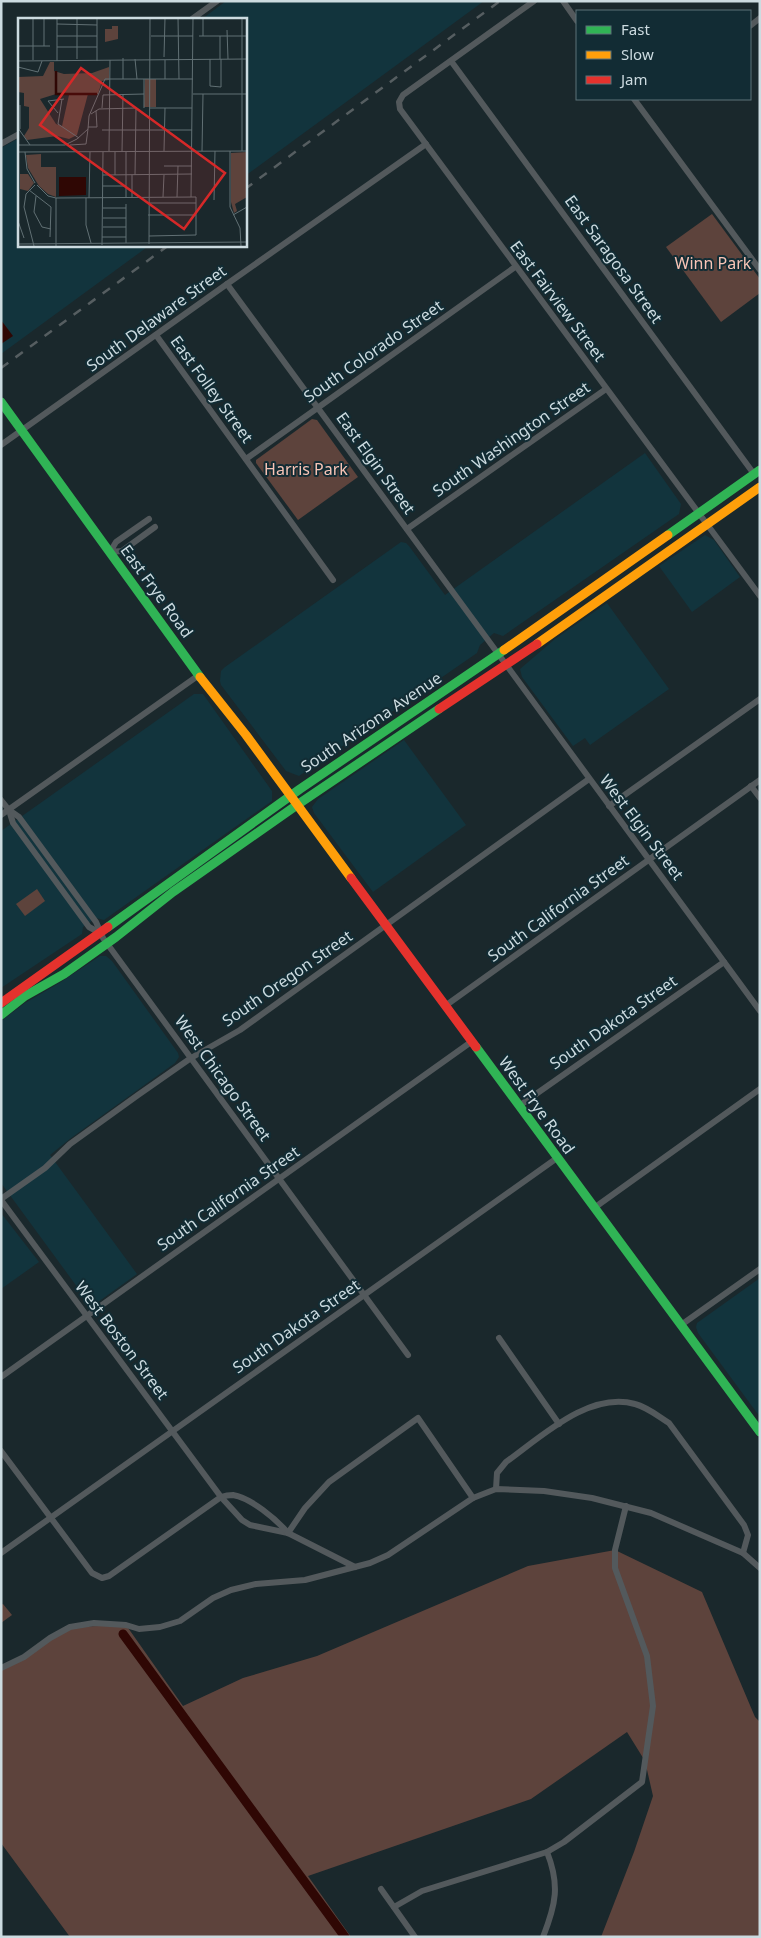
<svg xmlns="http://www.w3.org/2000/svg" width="761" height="1938" font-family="'Noto Sans',sans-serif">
<rect width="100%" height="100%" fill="#1a282c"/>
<g fill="#12343d">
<polygon points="226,1 484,1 245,176 245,19 202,19"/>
<polygon points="19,138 19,245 150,245 1,354 1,148"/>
<polygon points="645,453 681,504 679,514 503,636 494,633 480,645 477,653 299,776 286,771 221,685 220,681 221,671 225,667 401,542 406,543 409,546 445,595"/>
<polygon points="705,535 714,540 740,577 692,612 659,566"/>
<polygon points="607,603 669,689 590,745 585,738 573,746 522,677 520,669 555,639"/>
<polygon points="194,694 203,694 272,791 272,801 104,920 96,918 83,927 82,934 1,988 1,831"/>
<polygon points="404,740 466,825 373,892 314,813 312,807 318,799"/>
<polygon points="100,956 106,956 112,961 178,1053 179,1057 175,1063 71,1138 50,1155 137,1274 98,1302 93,1303 86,1299 1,1183 1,1021 25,1003 61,982"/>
<polygon points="1,1213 39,1262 1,1289"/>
<polygon points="760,1278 760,1417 698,1333 696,1327 697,1323"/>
</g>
<g fill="#5d433c">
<polygon points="712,214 760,279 760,293 721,322 666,247"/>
<polygon points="312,419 317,420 358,477 298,520 256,463 256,460"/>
<polygon points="37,889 45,901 25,916 16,904"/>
<polygon points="615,1550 702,1592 755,1717 760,1722 760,1937 601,1937 634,1852 653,1796 645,1761 627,1732 531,1799 308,1876 351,1937 70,1937 1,1843 1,1666 6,1666 70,1627 126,1625 183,1706 243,1678 317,1656 528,1566"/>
<polygon points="3,1604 12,1615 1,1623 1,1605"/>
</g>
<polygon fill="#2f0704" points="1,320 13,336 1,344"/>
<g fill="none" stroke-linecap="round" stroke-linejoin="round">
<polyline stroke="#2f0704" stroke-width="9" points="123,1634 345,1937"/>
<g stroke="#53595c" stroke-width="6">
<polyline points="534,1 403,95 399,102 400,109 760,596"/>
<polyline points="563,1 577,21"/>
<polyline points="192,19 217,1"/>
<polyline points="750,26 760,18"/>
<polyline points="451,61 754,474"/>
<polyline points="634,99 760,270"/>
<polyline points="1,144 19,134"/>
<polyline points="227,284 760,1011"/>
<polyline points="156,335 333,580"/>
<polyline points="1,445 227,284 426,144"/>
<polyline points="246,459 515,267"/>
<polyline points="149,519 116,542 110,552 122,551 155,527"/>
<polyline points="407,529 606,389"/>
<polyline points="751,786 760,798"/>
<polyline points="1,800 9,810 13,823 89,927 100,933"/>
<polyline points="609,806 760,699"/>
<polyline points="9,810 19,817 96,922 103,938 408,1355"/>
<polyline points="1,815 199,675"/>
<polyline points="445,1006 760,780"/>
<polyline points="519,1106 724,962"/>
<polyline points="1,1199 45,1168 70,1144 138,1095 191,1058 240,1030 589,779"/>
<polyline points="1,1200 221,1497 242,1520 250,1525 288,1533 355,1567"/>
<polyline points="594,1208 760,1089"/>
<polyline points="681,1325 760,1269"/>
<polyline points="499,1338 559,1424"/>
<polyline points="1,1377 471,1042"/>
<path d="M1,1451l91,122 10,5 7,-2 112,-79c3,-1 8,-2 12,-2 18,3 43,24 55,38"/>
<path d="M496,1489l1,-16 9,-11c35,-25 83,-71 129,-58 12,3 23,12 34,19l75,102 4,10 -5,18"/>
<polyline points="288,1533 305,1508 329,1482 418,1418 473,1498"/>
<polyline points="1,1553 557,1158"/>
<polyline points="1,1668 24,1657 50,1638 70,1627 94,1623 126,1625 139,1629 160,1627 180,1621 213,1598 231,1590 256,1584 305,1580 370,1563 388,1555 473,1498 496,1489 544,1491 592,1498 651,1513 743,1553 760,1568"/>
<polyline points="381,1889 415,1937"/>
<polyline points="394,1907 422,1891 547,1852 564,1842 642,1782 653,1706 647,1656 615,1568 615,1550 626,1506"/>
<path d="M543,1937c13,-33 17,-52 4,-85"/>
</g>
<g stroke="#30b455" stroke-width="9">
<polyline points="1,402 200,677"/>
<polyline points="668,535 760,470"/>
<polyline points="108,927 300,789 504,650"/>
<polyline points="1,1015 25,996 64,974 116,937 173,892 297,805 439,709"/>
<polyline points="476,1047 760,1432"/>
</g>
<g stroke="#ff9f0a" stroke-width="9">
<polyline points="537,644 760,487"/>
<polyline points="504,650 668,535"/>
<polyline points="200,677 246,735 351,878"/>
</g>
<g stroke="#e5322d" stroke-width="9">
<polyline points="439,709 537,644"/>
<polyline points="351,878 476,1047"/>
<polyline points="1,1003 108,927"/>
</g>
<g stroke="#565e61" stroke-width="2.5" stroke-dasharray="9 9" stroke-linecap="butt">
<polyline points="245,189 500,1"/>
<polyline points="1,368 169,245"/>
</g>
</g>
<g text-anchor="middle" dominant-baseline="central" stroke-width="4" stroke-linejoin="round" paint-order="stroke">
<g font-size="16" fill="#ccdbe0" stroke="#122c34">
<text transform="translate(614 259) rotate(54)">East Saragosa Street</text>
<text transform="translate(558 301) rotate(53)">East Fairview Street</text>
<text transform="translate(156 318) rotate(-36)">South Delaware Street</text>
<text transform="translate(373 351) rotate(-35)">South Colorado Street</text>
<text transform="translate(212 389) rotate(54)">East Folley Street</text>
<text transform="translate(511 439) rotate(-35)">South Washington Street</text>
<text transform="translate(376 463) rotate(54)">East Elgin Street</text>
<text transform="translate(157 591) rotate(54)">East Frye Road</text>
<text transform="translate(371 722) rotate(-34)">South Arizona Avenue</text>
<text transform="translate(642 827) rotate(53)">West Elgin Street</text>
<text transform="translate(558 908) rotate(-36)">South California Street</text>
<text transform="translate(287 978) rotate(-35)">South Oregon Street</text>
<text transform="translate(613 1022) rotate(-35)">South Dakota Street</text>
<text transform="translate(223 1078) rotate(54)">West Chicago Street</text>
<text transform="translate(537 1105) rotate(54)">West Frye Road</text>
<text transform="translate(228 1198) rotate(-35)">South California Street</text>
<text transform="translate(296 1326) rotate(-35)">South Dakota Street</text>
<text transform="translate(122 1340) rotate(53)">West Boston Street</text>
</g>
<g font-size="16" fill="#f8c4b6" stroke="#122c34">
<text x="713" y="263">Winn Park</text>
<text x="306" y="469">Harris Park</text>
</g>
</g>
<g transform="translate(18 18)">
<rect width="229" height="229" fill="#1a282c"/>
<path d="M94,8h6v13l-13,3v-13h7zM32,44h4v9l10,3 28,-1 17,-6v13l-7,1 -4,13h-10l-11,41 -8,4 -12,-3 -30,4 -3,-4 5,-8v-21l-5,-1v-13l-6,-1v-15l25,-1zM38,76l13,1 -7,31 -6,-2 -16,-25zM127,61h11v28h-12zM229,134v45l-12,7 2,7 -3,2 -3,-11v-49zM23,136v13h15v30l-8,-3 -9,-8 -11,-18 -2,-13zM2,156h8l6,9 -6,8 -8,-2z" fill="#5d433c" fill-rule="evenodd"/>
<path d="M41,159h27v18l-27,1z" fill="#2f0704"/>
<path fill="none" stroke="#2f0704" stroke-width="2.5" d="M38,53v23h41"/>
<path fill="none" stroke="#617074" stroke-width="1" d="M15,0v42M26,0v28M39,0v43M59,0v41M79,0v43M160,0l1,61M185,0v18M39,6l40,1M209,12l1,29M39,18h40M133,18h42M181,18h48M202,18v23M0,28h32M39,29h40M146,39l1,-39M117,41l2,20M192,41v27l11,1v-28M0,43l229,-2M0,49l20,5 4,-11M105,61v-21M147,61v-19M175,76h54M44,81l-4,25 21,14M84,90l1,-13 41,-1M126,90v-29M132,90h42M40,95l-10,-12 16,-2M73,96l8,-5 37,-1 -1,67M70,109h9l-1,-16M0,110l12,17M2,111v-24M84,112h90M0,127h47l12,-6 11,-10 1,-13 16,-37h88M52,127l16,-1 2,-15M91,133l1,-91M146,133l1,-43M184,133l1,-57M212,133v56l10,21 1,18M224,133v-133M0,134l229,-1M7,134l2,17 8,14M104,134l1,-58M146,148h28M85,157l89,-1M97,157v-23M19,167l11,11 8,2 140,-1v38l-47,1M85,168h23M11,172l22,17 -1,30M18,178l-2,16 8,15 9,2M108,179v-45M114,179v-22M145,179l1,-22M159,179l1,-31M173,179l2,-179M68,180v27l5,18M71,180l1,-46M196,182l1,-49M131,185h47M108,186v39M85,190h23M130,197h48M215,197l14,-8M85,200h23M0,203l6,17M85,209h23M84,219h24M0,226l229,-2M131,226l1,-226M84,227l1,-93M16,228l-10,-39 2,-13 9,-9M38,228v-48"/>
<path fill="#d62828" fill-opacity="0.15" stroke="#d62828" stroke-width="2.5" d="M63,50l144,105 -41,56 -144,-104z"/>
<rect width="229" height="229" fill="none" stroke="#ccdbe0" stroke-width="2.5"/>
</g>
<rect width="761" height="1938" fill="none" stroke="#ccdbe0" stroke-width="5"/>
<rect x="576" y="10" width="175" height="90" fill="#122c34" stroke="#5c7279"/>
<rect x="586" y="26" width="25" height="8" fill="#30b455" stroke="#5c7279"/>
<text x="621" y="35" font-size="15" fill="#ccdbe0">Fast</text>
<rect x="586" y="51" width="25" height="8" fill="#ff9f0a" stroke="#5c7279"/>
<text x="621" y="60" font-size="15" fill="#ccdbe0">Slow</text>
<rect x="586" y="76" width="25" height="8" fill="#e5322d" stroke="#5c7279"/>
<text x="621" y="85" font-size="15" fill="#ccdbe0">Jam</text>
</svg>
